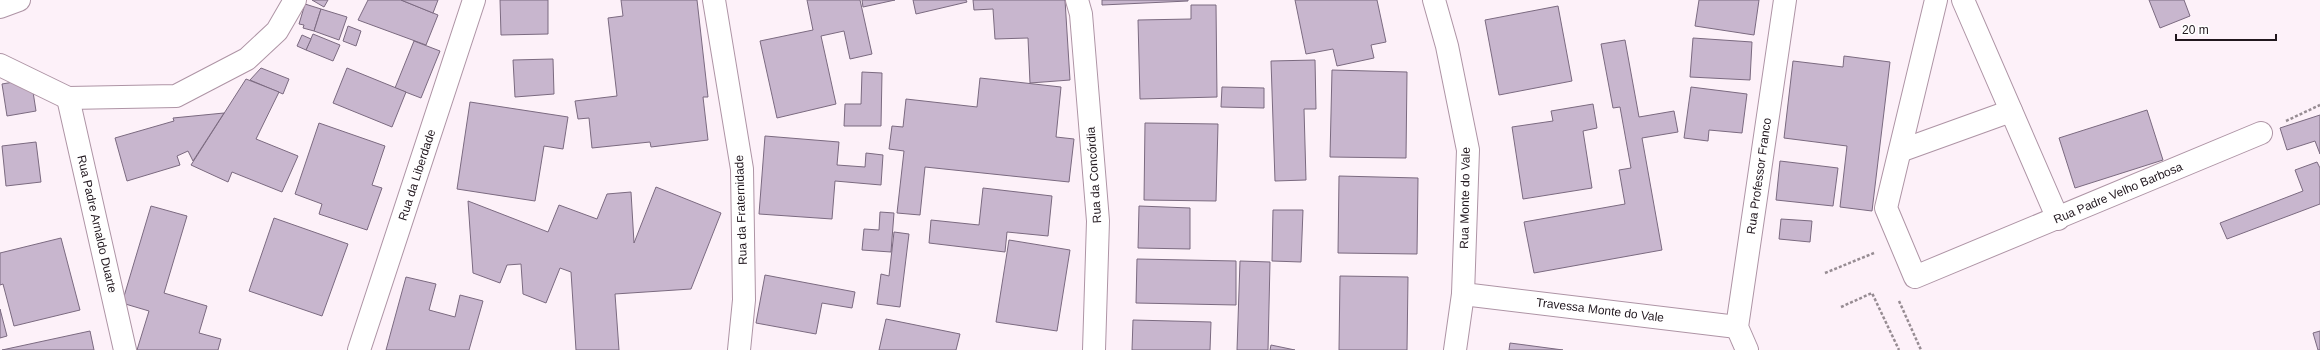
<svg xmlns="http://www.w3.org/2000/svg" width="2320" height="350" font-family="Arial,sans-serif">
<rect width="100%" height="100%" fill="#fdf1f9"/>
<g fill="#c8b6ce" stroke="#7b6a80">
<polygon points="312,0 328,0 324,7"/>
<polygon points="368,0 401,0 438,15 426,45 358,20"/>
<polygon points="401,0 438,0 433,13"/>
<polygon points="500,0 548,0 548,34 501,35"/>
<polygon points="621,0 697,0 708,97 703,97 708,140 651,147 650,142 592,148 589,118 578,119 575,101 617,96 608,18 623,16"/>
<polygon points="807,0 860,0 872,54 850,59 844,31 821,36 836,104 777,118 760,41 813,30"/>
<polygon points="862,0 895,0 863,7"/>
<polygon points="913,0 966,0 967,2 916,14"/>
<polygon points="973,0 1065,0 1070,80 1030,83 1028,38 995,39 993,9 974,10"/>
<polygon points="1102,0 1188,0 1188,1 1102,5"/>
<polygon points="1295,0 1377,0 1386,42 1371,45 1374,58 1337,66 1333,49 1306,54"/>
<polygon points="1699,0 1759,0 1754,35 1695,26"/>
<polygon points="2149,0 2184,0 2190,16 2160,28"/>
<polygon points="305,4 321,9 314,31 303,28 304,25 299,24"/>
<polygon points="1191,5 1216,5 1217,97 1140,99 1138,20 1191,19"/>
<polygon points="1558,6 1572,81 1499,95 1485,20"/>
<polygon points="321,9 347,17 339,40 314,31"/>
<polygon points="348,26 361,31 356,46 343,41"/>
<polygon points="313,34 340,45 333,61 306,50"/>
<polygon points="302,35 311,39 306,50 297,46"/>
<polygon points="1693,38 1752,42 1750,80 1690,77"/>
<polygon points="1625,40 1639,117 1674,111 1678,132 1642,138 1662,250 1534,273 1524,222 1625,204 1619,170 1631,168 1620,107 1613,108 1601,44"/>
<polygon points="414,41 440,51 421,98 395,88"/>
<polygon points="1844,56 1890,62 1872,211 1840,207 1847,146 1784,138 1793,61 1843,67"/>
<polygon points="553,59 554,94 515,97 513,60"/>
<polygon points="1315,60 1316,109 1304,109 1306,180 1275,181 1271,61"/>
<polygon points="261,68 289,79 283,94 250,80"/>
<polygon points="347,68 406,92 392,127 333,103"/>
<polygon points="1332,70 1407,72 1406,158 1330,157"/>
<polygon points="862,72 882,73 881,126 844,126 845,104 861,104"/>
<polygon points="980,78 1061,87 1056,137 1074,139 1069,182 925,167 920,215 897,213 904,151 889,149 892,126 903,127 906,99 977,107"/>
<polygon points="31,79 36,111 7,116 2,84"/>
<polygon points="246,79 279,92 256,139 298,156 282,192 232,172 228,182 191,165"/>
<polygon points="1222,87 1264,88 1264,108 1221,107"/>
<polygon points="1691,87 1747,94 1742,133 1709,130 1708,141 1684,138"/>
<polygon points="470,102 568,117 563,149 544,146 535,201 457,189"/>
<polygon points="1593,104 1597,128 1583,131 1592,188 1523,199 1512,127 1553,121 1551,111"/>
<polygon points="2147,110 2163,160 2075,188 2059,138"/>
<polygon points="224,113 193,161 188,151 177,156 180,165 127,181 115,138 174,121 173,118"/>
<polygon points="2320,115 2320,154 2315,141 2287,150 2280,128"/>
<polygon points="319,123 385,146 372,185 382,188 367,230 319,214 322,204 295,194"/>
<polygon points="1145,123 1218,124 1216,201 1144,200"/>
<polygon points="765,136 839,142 837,165 865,167 866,153 883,155 881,185 835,181 832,219 759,214"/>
<polygon points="36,142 41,182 6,186 2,146"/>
<polygon points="1780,161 1838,168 1833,206 1776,200"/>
<polygon points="2317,162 2320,168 2320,204 2227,239 2220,223 2303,191 2295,170"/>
<polygon points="1339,176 1418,178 1417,254 1338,253"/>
<polygon points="656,187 721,213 691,289 615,294 619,350 576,350 571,272 560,268 546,303 523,294 521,264 507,265 500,283 473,273 468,201 548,232 559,205 597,219 607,194 631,192 634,243"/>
<polygon points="983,188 1052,196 1048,236 1007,232 1005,252 929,243 931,220 979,225"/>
<polygon points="151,206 187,216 164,293 207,306 199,333 221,339 218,350 137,350 149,311 122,303"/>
<polygon points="1139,206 1190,208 1190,249 1138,248"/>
<polygon points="1273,210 1303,210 1301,262 1272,261"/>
<polygon points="880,212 894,213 891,252 862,250 864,229 879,230"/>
<polygon points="274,218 348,244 322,316 249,291"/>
<polygon points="1781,219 1812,221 1810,242 1779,239"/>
<polygon points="894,232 909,234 900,307 877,304 881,274 889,276"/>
<polygon points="61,238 80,310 14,326 3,284 0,285 0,253"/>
<polygon points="1009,240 1070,250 1057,331 996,322"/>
<polygon points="1137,259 1236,261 1236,305 1136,303"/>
<polygon points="1240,261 1270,262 1268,350 1237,350"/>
<polygon points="765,275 855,292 852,308 822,303 816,334 756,323"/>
<polygon points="1340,276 1408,277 1407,350 1339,350"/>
<polygon points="406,277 436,284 429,310 455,317 460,295 483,301 469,350 386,350"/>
<polygon points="0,309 7,336 0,338"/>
<polygon points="886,319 960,334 956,350 879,350"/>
<polygon points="1133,320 1211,322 1210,350 1132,350"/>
<polygon points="90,331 94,350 2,350"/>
<polygon points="2320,331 2320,350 2318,350 2313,333"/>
<polygon points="1510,343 1563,350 1509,350"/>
<polygon points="1271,345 1295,350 1270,350"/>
</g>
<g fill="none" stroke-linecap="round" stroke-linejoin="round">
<g stroke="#ae94a5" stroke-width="24">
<g id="minor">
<polyline points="714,0 742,169 744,300 739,350"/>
<polyline points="1077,0 1081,14 1098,221 1094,350"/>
<polyline points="1434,0 1447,46 1468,150 1463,294 1455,350"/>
<polyline points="1936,0 1886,208 1915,277 2261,133"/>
<polyline points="1963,0 2058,219"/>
<polyline points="0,7 19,0"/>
<polyline points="0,65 68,98"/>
<polyline points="1900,151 2011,111"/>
<polyline points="1463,294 1737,327"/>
<polyline points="125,350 68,98 176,96 247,59 277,31 295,0"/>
<polyline points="359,350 474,0"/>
<polyline points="1747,350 1737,327 1785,0"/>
</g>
</g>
<g stroke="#978c93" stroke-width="2.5" stroke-dasharray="3 2" stroke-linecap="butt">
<polyline points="2286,121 2320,105"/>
<polyline points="1825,273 1874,253"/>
<polyline points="1899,301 1921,350"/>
<polyline points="1841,307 1872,293 1899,350"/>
</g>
<use href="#minor" stroke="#fff" stroke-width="22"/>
</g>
<g text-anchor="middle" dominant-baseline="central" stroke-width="3" stroke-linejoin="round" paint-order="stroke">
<g font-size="12" fill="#21171e" stroke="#fff">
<text transform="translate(417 175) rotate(-72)">Rua da Liberdade</text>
<text transform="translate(1094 175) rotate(-94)">Rua da Concórdia</text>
<text transform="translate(1759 176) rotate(-82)">Rua Professor Franco</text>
<text transform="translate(2118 193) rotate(-23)">Rua Padre Velho Barbosa</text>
<text transform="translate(1465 198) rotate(-89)">Rua Monte do Vale</text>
<text transform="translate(741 210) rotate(-92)">Rua da Fraternidade</text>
<text transform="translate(97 224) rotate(77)">Rua Padre Arnaldo Duarte</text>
<text transform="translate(1600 310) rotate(7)">Travessa Monte do Vale</text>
</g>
</g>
<path d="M2176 34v6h100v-6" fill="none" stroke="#21171e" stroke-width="2"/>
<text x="2182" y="34" font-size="12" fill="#21171e" stroke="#ffffff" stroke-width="3" paint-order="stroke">20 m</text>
</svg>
